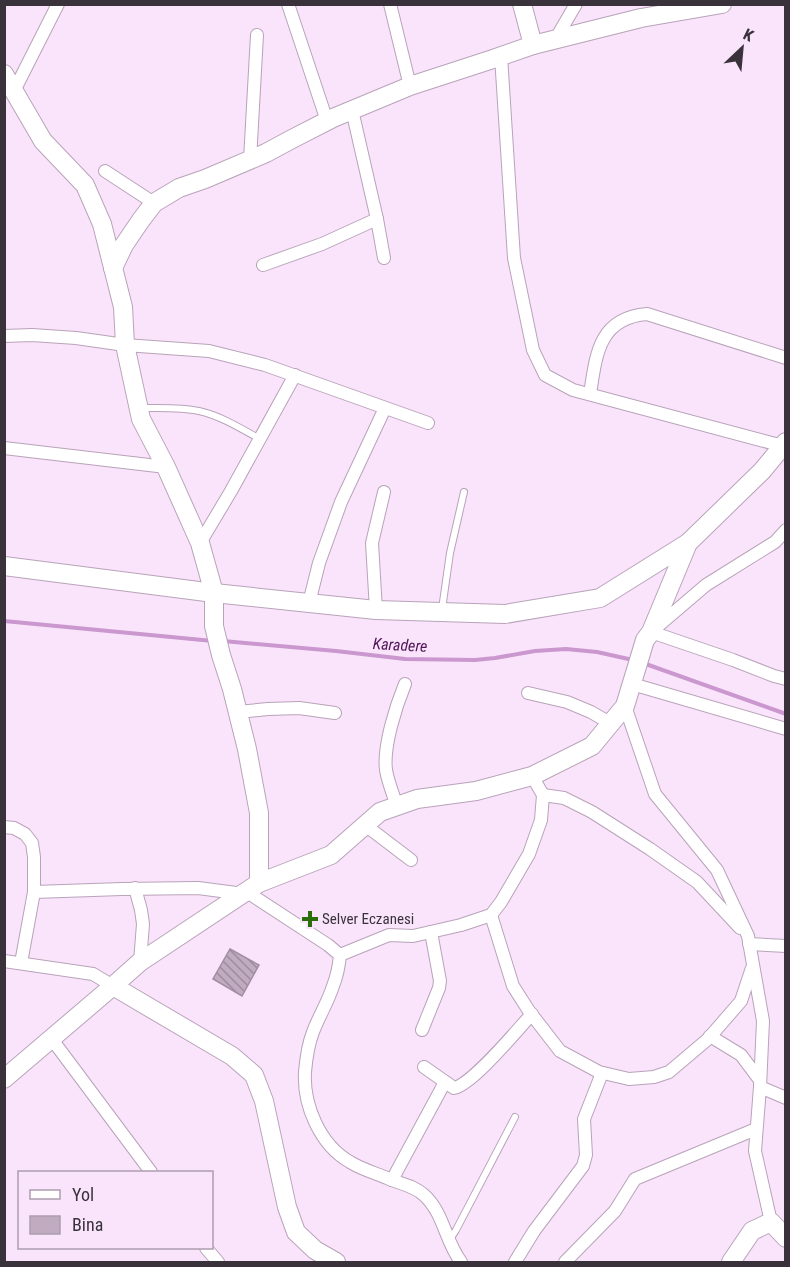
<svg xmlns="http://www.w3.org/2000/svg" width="790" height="1267" font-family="'Roboto Condensed',sans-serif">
<defs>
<pattern id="building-back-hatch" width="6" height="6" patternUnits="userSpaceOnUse" patternTransform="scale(1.5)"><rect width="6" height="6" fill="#c0abc1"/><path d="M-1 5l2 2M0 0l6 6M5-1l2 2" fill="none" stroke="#9d8c9e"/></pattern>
</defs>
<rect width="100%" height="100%" fill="#fae4fc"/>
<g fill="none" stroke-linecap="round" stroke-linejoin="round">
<g stroke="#ca97ce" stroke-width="4">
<polyline points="4,621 213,641"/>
<polyline points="223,641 336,651 405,659 475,660 495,658 535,651 566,649 597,652 633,660"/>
<polyline points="643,663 786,714"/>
</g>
</g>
<polygon fill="url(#building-back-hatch)" stroke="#a28da3" stroke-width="1.5" points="230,949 259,965 242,996 213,979"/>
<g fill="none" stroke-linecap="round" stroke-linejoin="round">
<g stroke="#b8a3b9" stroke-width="8">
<g id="lane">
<path d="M142,408c19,0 39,-1 57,3 22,5 41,17 61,28"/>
<polyline points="442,609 450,553 464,492"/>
<polyline points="449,1241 456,1230 515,1117"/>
</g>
</g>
<g stroke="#b8a3b9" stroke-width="14">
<g id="street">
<polyline points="288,4 327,121"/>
<polyline points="390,4 410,86"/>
<polyline points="555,40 576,4"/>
<polyline points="501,56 514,258 533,350 545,375 573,390 783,446"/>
<polyline points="14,91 58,4"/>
<polyline points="352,110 377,219 384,258"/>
<polyline points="250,160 257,35"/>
<polyline points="105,171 154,203"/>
<polyline points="263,265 322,244 377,219"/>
<polyline points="4,336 32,335 76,338 125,345 209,351 265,365 428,423"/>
<path d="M590,394c6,-38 8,-76 57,-80l139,44"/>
<polyline points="4,448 166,467"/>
<polyline points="786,530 775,542 706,585 651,632 733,660 774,676 786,679"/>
<polyline points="200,543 231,491 295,375"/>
<polyline points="309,603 319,563 341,502 385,408"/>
<polyline points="376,610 372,543 384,492"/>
<polyline points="632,684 786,729"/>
<polyline points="528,693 567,702 591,712 610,723"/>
<polyline points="625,706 655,794 717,870 748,936 763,1021 760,1087 755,1151 771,1222"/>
<polyline points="238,712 268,709 299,708 335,713"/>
<polyline points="543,795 564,798 592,812 650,849 697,882 740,928"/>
<path d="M397,806c-4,-12 -9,-24 -11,-36 -3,-24 10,-64 19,-86"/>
<polyline points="365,825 411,860"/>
<polyline points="4,827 14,828 25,834 32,843 34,857 34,892 21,963"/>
<polyline points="135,888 141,910 143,924 140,962"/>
<polyline points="34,892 122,889 198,888 244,894"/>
<path d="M247,892l81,53 12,10c-1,11 -3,21 -7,31 -5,16 -14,30 -20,46 -4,10 -7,29 -8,40 -2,33 15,73 45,90 11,7 25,11 37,16 13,6 26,7 37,17 20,18 21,46 37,67"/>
<polyline points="491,915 513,986 529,1011 560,1051 599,1072 629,1079 654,1077 669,1072 708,1039 741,1001 752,968"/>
<polyline points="749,944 786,946"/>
<polyline points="340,955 389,935 413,936 461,925 491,915 501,902 529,854 541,820 543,795 532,776"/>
<polyline points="4,961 93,974 113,986"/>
<polyline points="422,1030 439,988 440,981 431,932"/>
<polyline points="710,1036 741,1055 759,1079"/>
<polyline points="51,1038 151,1172"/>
<path d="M424,1067l30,21c19,-4 63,-58 78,-74"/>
<polyline points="760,1087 786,1098"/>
<polyline points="392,1180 445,1082"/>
<polyline points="206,1248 218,1262"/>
<polyline points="515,1262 534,1231 583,1166 586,1155 584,1119 602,1073"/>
<polyline points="565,1262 615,1211 635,1179 756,1129"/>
</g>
</g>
<g stroke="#b8a3b9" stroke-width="20">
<g id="secondary">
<polyline points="522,4 533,45"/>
<polyline points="4,74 43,141 85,185 102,224 123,307 125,345 141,419 166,467 200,543 214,593 214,626 221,655 232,689 247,749 259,813 259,883"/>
<polyline points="113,268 124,245 141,220 154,203 179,188 205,179 266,153 292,139 333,118 410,86 493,59 533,45 641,18 722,4"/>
<polyline points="4,566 214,593 376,610 505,614 600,598 688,543"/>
<polyline points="113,986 232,1056 254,1075 264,1101 287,1207 296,1232 315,1250 336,1262"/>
<polyline points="4,1079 113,986 140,962 259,883 331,855 380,812 417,799 476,791 532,776 592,746 625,706 645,640 651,632 688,543 762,471 786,442"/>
<polyline points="731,1262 752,1231 771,1222 786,1238"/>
</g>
</g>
<use href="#lane" stroke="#fff" stroke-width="6"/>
<use href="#street" stroke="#fff" stroke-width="12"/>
<use href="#secondary" stroke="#fff" stroke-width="18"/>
</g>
<path fill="#296e09" stroke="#fae4fc" stroke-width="2" d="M307 910h6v6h6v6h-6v6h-6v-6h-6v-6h6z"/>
<g text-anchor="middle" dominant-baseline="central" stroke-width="4.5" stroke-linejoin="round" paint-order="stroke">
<g font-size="15" fill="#3a323b" stroke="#fae4fc" text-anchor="start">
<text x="322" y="919">Selver Eczanesi</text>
</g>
<g font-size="16" font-style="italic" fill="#521458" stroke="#fae4fc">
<text transform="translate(400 645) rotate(3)">Karadere</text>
</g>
</g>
<rect width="790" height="1267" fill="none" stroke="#3a323b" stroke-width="12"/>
<rect x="18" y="1171" width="195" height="78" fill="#fae4fc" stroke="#ad9daf" stroke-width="1.5"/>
<rect x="30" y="1190" width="30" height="9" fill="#ffffff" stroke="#ad9daf" stroke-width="1.5"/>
<text x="72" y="1201" font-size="18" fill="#3a323b">Yol</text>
<rect x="30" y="1216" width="30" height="18" fill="#c0abc1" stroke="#ad9daf" stroke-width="1.5"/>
<text x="72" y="1231" font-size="18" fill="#3a323b">Bina</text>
<g transform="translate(742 48) rotate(26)" stroke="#fae4fc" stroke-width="4.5" paint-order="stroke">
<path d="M0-4.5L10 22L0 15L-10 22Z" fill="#3a323b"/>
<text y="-9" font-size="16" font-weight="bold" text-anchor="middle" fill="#3a323b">K</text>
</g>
</svg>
